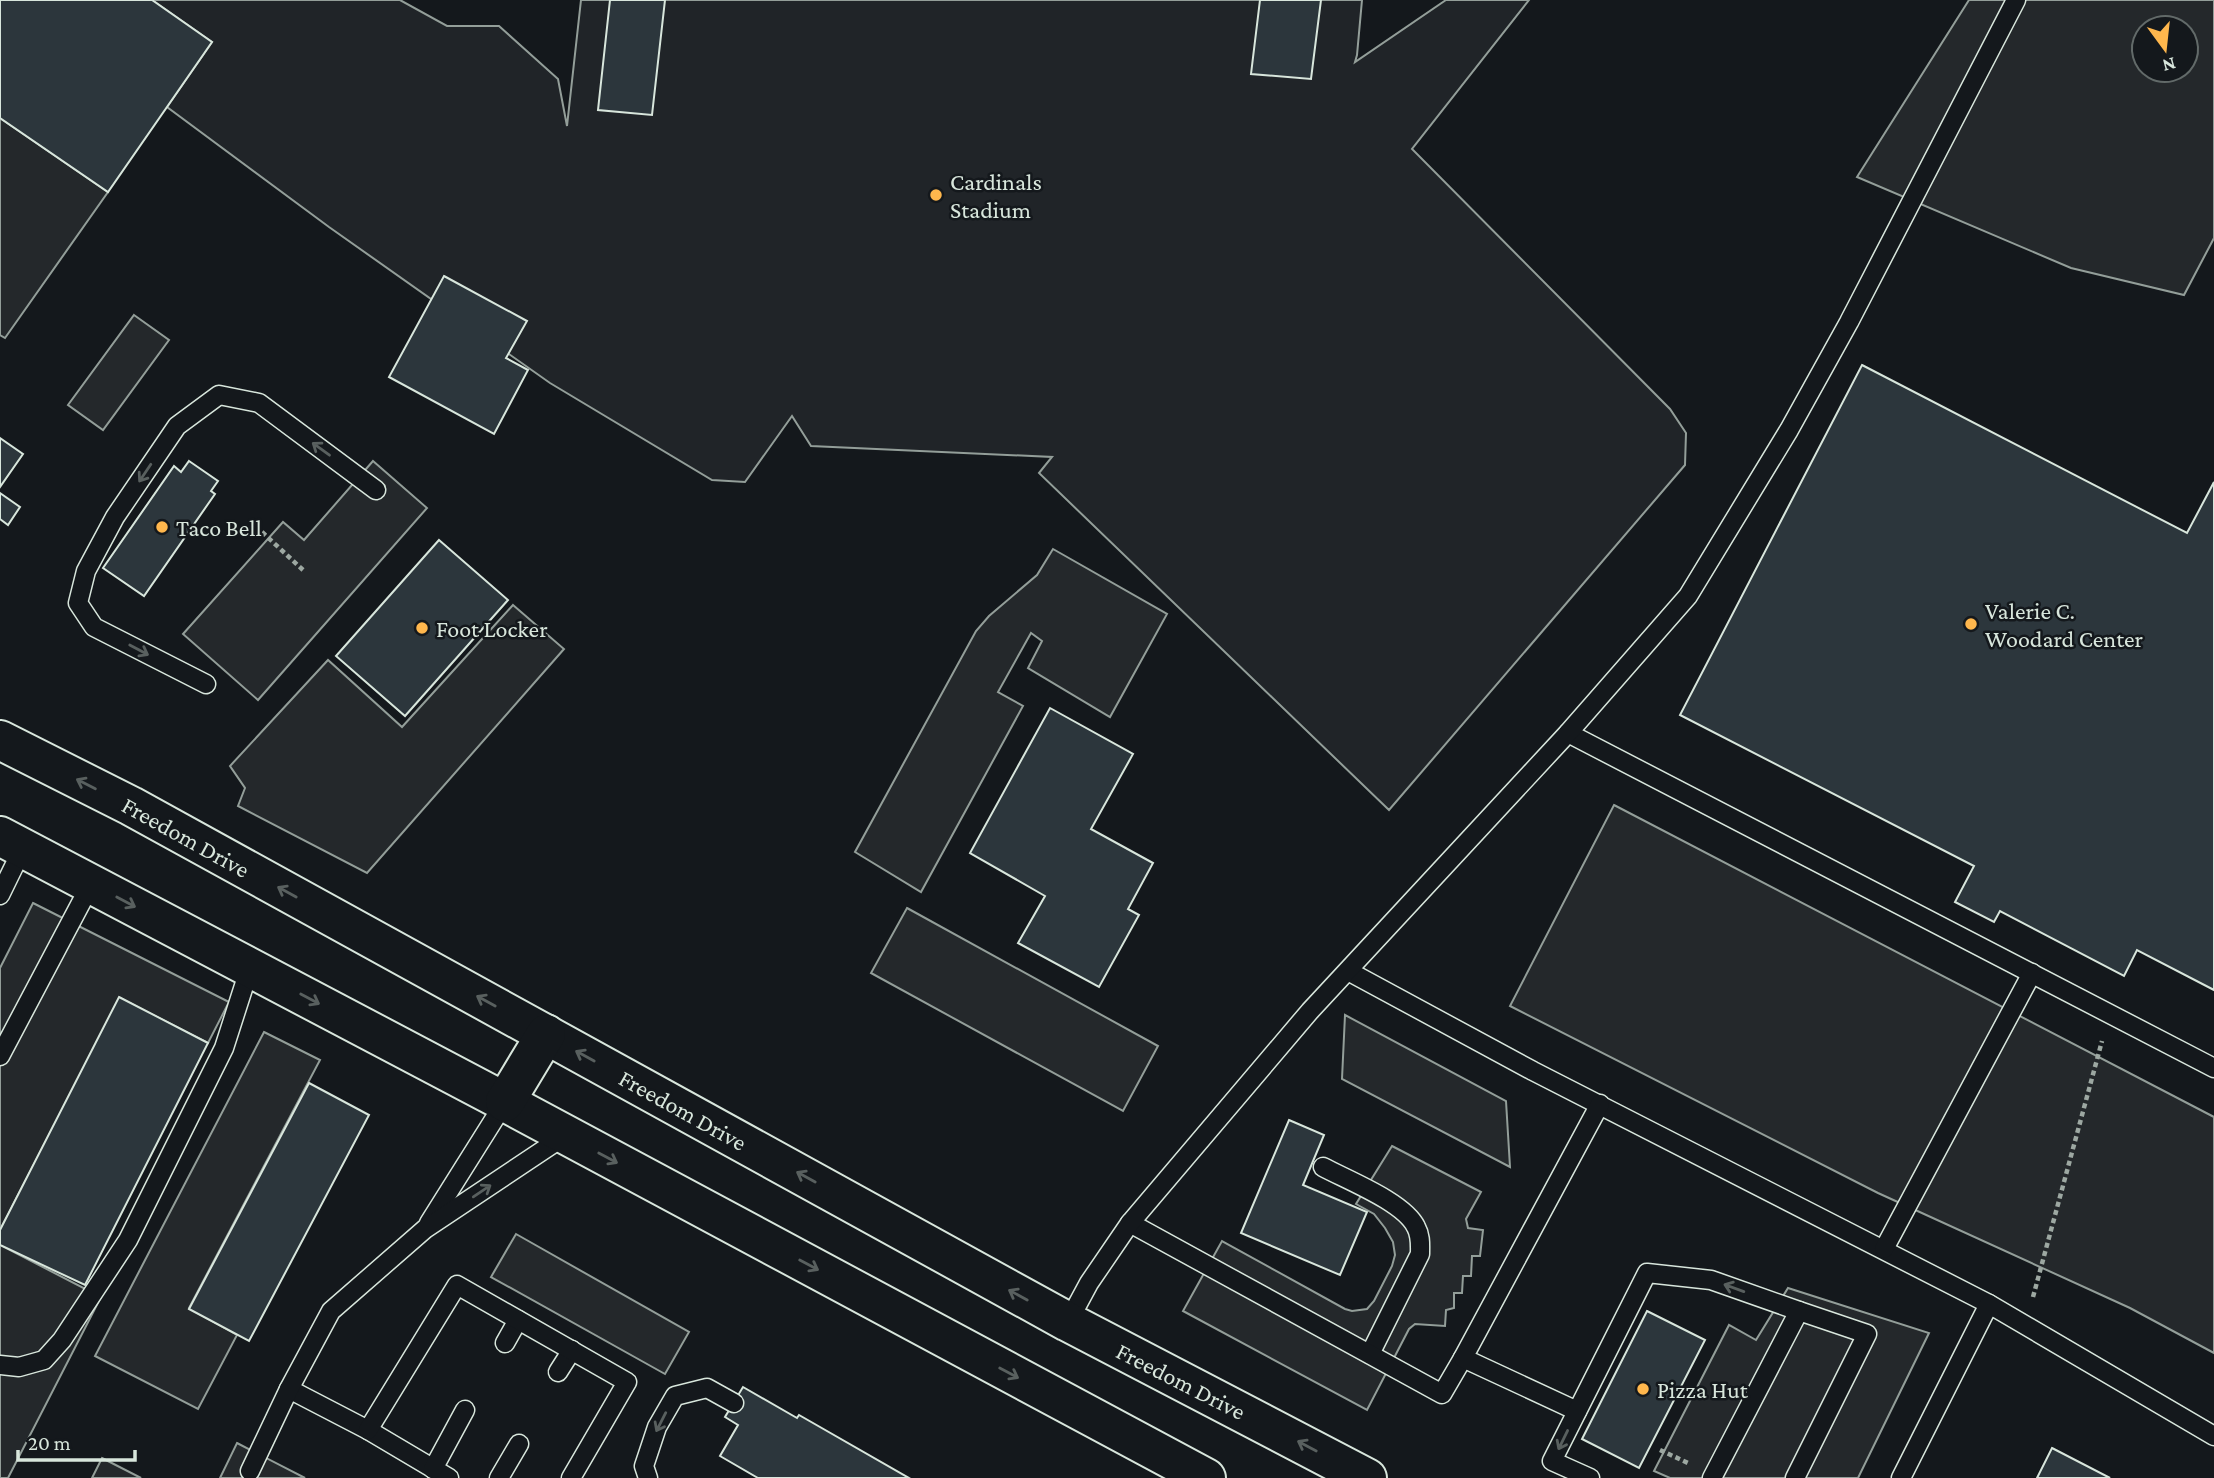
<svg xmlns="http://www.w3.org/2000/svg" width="2214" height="1478" font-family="'Crimson Pro',serif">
<rect width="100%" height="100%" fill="#14181c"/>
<polygon fill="#202428" stroke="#939e99" stroke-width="2" points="152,0 400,0 447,26 499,26 558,79 567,126 581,0 1362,0 1357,55 1355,62 1446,0 1529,0 1412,149 1670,409 1686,433 1685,465 1389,810 1039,473 1052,457 811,446 792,416 745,482 712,480 550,383 329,227 167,107 212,42"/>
<g fill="#24282b" stroke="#939e99" stroke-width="2" fill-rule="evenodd">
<path d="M1969,0h245v238l-30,57 -113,-27 -214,-91zM2144,28h42v42h-42z"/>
<polygon points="0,118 108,192 5,338 0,335"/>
<polygon points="134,315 169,340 103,430 68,405"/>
<polygon points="373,461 427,508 258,700 183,634 283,522 304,540"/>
<polygon points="1053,549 1167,614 1110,717 1028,668 1042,641 1031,633 998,692 1023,706 921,892 855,852 976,631 989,616 1037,575"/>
<polygon points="513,605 564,649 367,873 238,806 245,788 230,766 328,660 402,727"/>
<polygon points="1614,805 2214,1117 2214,1353 2130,1308 1878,1193 1510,1006"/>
<polygon points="33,903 229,1002 208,1043 120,998 0,1230 0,968"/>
<polygon points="907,908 1158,1046 1123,1111 871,973"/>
<polygon points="1345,1015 1506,1101 1510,1167 1342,1079"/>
<polygon points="264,1032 320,1060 189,1308 237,1335 198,1409 95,1356"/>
<polygon points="1392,1146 1481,1192 1466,1219 1468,1228 1483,1230 1480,1256 1472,1256 1471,1276 1463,1276 1462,1293 1454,1293 1454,1308 1446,1310 1445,1326 1415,1324 1409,1329 1367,1410 1183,1311 1222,1241 1345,1309 1352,1311 1367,1309 1374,1301 1392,1266 1395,1255 1393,1242 1385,1228 1374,1214 1356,1204"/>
<polygon points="516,1234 689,1332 665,1374 491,1277"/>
<polygon points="0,1245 101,1297 8,1478 0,1478"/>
<polygon points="1788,1288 1929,1333 1858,1478 1670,1478 1654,1471 1729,1325 1756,1340"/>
<polygon points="237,1443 305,1478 220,1478"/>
<polygon points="102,1458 141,1478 92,1478"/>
</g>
<g fill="#2c363c" stroke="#d8e6dc" stroke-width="2">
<polygon points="0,0 152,0 212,42 108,192 0,118"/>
<polygon points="610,0 665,0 652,115 598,110"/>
<polygon points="1260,0 1321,0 1311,79 1251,74"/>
<polygon points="444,276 527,321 506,358 528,370 494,434 389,377"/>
<polygon points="1862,365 2187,533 2214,482 2214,990 2137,950 2124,976 2000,911 1994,922 1955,902 1974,866 1680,715"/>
<polygon points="0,438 23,454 0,487"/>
<polygon points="189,461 218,481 211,491 215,494 144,596 103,568 174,466 181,472"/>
<polygon points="0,493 20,507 8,525 0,519"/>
<polygon points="439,540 508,600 405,716 336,656"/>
<polygon points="1050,708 1133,754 1091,829 1153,863 1128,909 1139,915 1099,987 1018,943 1045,896 970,853"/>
<polygon points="119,997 208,1043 85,1285 0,1245 0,1230"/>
<polygon points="309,1083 369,1115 249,1341 189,1309"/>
<polygon points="1289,1120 1324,1135 1303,1185 1367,1212 1340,1275 1241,1233"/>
<polygon points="1647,1311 1705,1340 1639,1468 1582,1439"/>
<polygon points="743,1387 797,1418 799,1415 909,1478 758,1478 720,1456 738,1425 725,1417"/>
<polygon points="2052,1448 2110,1478 2037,1478"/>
</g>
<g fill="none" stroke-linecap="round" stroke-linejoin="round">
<g stroke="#d8e6dc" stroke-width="21">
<g id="lane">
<polyline points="206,684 94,627 78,603 86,571 115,517 177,426 219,395 259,403 376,490"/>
<polyline points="1568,733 2214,1068"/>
<polyline points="0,895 23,848"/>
<polyline points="1348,971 1533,1071 1989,1304"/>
<polyline points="0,1056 91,884"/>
<path d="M1323,1167c24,13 81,35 93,60 5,9 4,18 4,27l-50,100"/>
<polyline points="429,1223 505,1102"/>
<polyline points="1130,1223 1442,1394 1463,1358"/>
<polyline points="1884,1249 2032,973"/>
<polyline points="1068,1322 1089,1283 1130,1223 1310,1011 1568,733 1688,596 1789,430 1849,322 2016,0"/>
<polyline points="505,1343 518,1320"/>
<polyline points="0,1365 19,1367 44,1360 62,1340 128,1240 224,1048 250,967"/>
<polyline points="558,1372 572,1350"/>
<polyline points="289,1389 368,1430 449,1478"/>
<polyline points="1577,1411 1463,1358 1600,1104"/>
<polyline points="368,1430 457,1285 627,1382 571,1478"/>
<polyline points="433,1469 465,1410"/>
<polyline points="250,1471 289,1389 331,1311 425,1229 566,1135"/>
<polyline points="499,1478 519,1444"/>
<polyline points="648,1478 644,1466 657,1427 675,1396 707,1388 734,1403"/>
<polyline points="1590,1478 1552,1461 1647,1273 1711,1280 1799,1311"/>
<polyline points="1712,1478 1799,1311 1867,1334 1795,1478"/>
<polyline points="1901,1478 1989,1304 2214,1436"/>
</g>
</g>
<g stroke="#d8e6dc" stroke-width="42">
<g id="primary">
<polyline points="0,740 131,806 1068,1322 1367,1478"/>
<polyline points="0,836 505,1102 1206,1478"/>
<polyline points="505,1102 546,1034"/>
</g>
</g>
<g stroke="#9da8a2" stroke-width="4.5" stroke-dasharray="5 3.5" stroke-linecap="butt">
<polyline points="262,532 303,570"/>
<polyline points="2033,1297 2102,1041"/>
<polyline points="1660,1450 1688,1463"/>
</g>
<use href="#lane" stroke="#14181c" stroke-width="18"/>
<use href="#primary" stroke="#14181c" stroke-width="38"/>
</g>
<defs><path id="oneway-shaft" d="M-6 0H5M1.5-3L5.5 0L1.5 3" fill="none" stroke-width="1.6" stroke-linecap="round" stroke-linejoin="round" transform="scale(1.75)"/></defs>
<g stroke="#59605f">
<use href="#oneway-shaft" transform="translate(321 449) rotate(-144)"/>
<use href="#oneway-shaft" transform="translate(145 473) rotate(124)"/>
<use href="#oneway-shaft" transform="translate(139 650) rotate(28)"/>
<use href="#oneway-shaft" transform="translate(86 784) rotate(-153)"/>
<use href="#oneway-shaft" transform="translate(287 892) rotate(-151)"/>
<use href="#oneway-shaft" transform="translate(126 902) rotate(28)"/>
<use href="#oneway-shaft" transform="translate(310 999) rotate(28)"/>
<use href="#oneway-shaft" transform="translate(486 1001) rotate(-151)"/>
<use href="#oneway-shaft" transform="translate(585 1056) rotate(-151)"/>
<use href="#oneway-shaft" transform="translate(608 1158) rotate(28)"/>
<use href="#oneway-shaft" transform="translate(806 1177) rotate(-151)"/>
<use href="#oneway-shaft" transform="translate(482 1191) rotate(-34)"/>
<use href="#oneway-shaft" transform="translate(809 1265) rotate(28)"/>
<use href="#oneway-shaft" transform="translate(1734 1288) rotate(-160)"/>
<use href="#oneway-shaft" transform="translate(1018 1295) rotate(-151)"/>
<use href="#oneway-shaft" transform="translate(1009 1373) rotate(28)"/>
<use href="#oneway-shaft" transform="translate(661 1422) rotate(117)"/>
<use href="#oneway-shaft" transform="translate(1563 1440) rotate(116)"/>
<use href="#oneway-shaft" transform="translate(1307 1446) rotate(-152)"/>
</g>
<g fill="#ffb74d" stroke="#14181c" stroke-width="2.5">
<circle cx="936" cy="195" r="7"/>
<circle cx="162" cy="527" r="7"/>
<circle cx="1971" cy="624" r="7"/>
<circle cx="422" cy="628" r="7"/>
<circle cx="1643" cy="1389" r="7"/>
</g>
<g text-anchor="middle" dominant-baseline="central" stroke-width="5" stroke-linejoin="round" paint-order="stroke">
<g font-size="24" fill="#d8e6dc" stroke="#14181c" text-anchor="start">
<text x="950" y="181">Cardinals<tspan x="950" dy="28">Stadium</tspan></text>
<text x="176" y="527">Taco Bell</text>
<text x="1985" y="610">Valerie C.<tspan x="1985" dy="28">Woodard Center</tspan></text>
<text x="436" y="628">Foot Locker</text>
<text x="1657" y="1389">Pizza Hut</text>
</g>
<g font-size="24" fill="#d8e6dc" stroke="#14181c">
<text transform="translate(186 837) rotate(29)">Freedom Drive</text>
<text transform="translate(683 1110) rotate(29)">Freedom Drive</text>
<text transform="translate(1181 1381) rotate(27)">Freedom Drive</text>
</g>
</g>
<g transform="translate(2165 49) rotate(165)"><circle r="33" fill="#14181c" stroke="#626a69" stroke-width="2"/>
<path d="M0-5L12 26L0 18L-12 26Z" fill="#ffb74d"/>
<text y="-10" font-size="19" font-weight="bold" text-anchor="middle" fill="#d8e6dc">N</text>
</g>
<path d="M18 1450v10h117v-10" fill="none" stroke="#d8e6dc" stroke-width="3.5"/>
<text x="28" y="1450" font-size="21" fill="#d8e6dc" stroke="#14181c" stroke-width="5" paint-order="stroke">20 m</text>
</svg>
